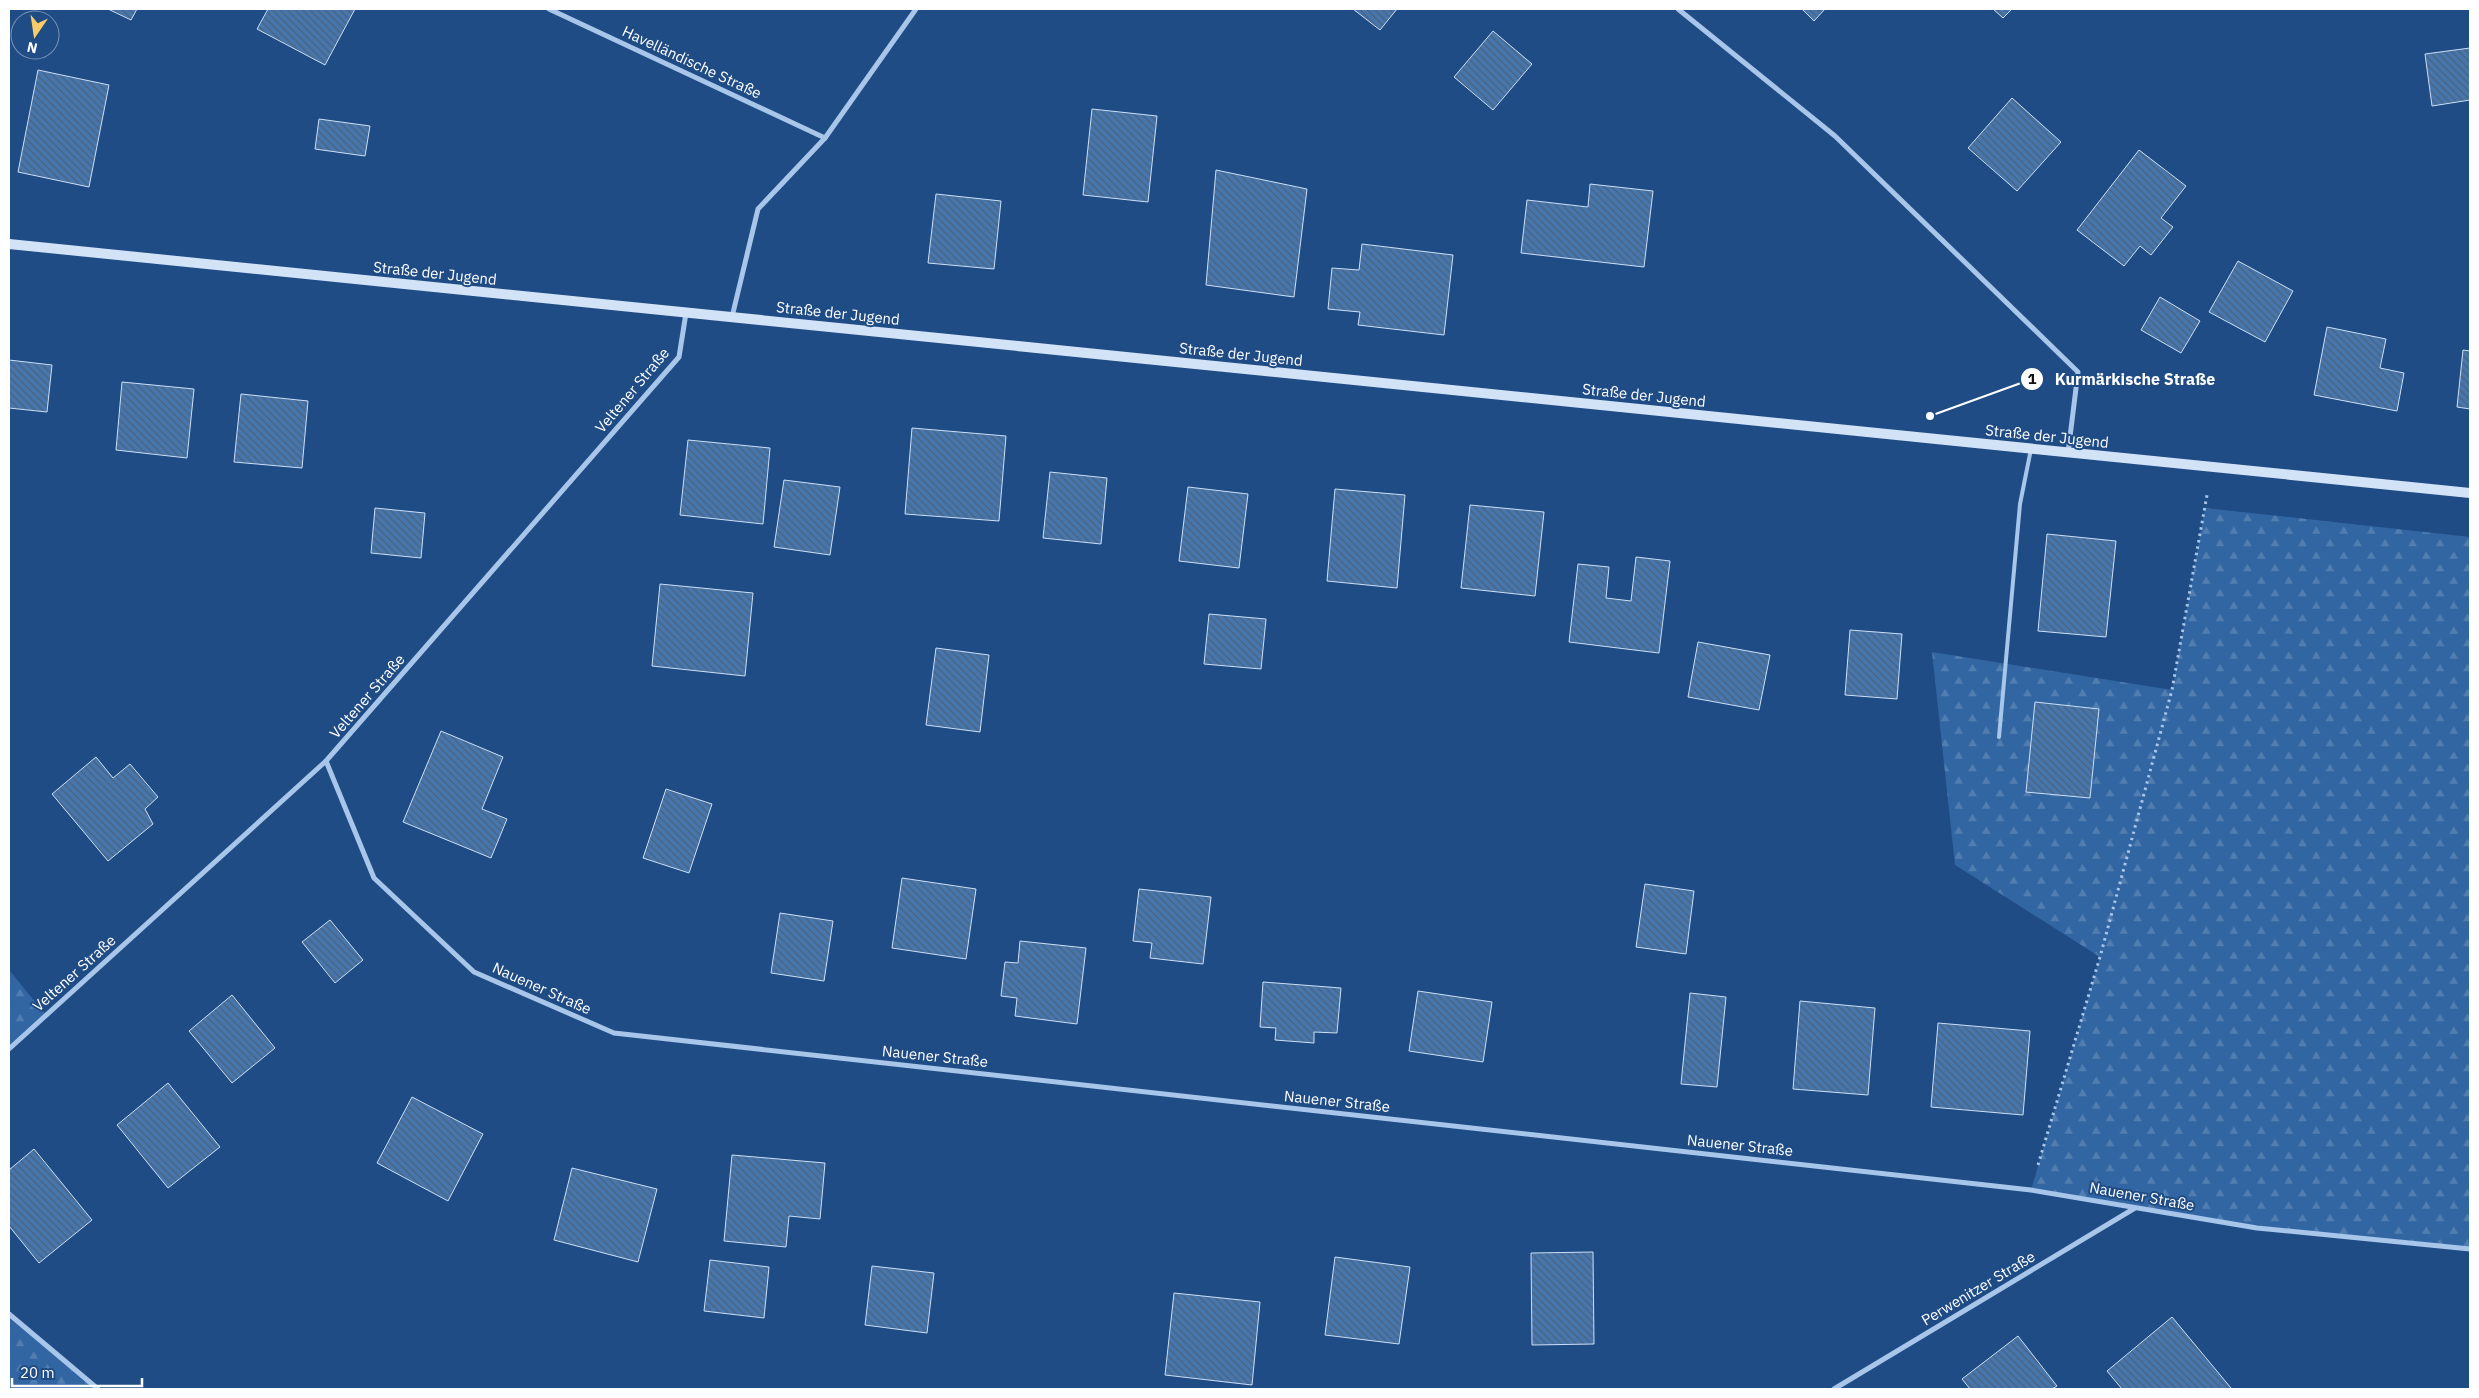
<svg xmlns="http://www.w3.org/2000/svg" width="2479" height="1398" font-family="'IBM Plex Sans',sans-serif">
<defs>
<pattern id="forest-firs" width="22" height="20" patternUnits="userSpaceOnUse" patternTransform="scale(1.25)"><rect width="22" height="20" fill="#3266a2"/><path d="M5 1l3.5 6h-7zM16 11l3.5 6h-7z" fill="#517db0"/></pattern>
<pattern id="building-back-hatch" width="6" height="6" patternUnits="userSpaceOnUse" patternTransform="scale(1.25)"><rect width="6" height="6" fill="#4776ad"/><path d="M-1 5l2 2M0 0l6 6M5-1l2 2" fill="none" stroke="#4a617c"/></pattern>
</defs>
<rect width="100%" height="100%" fill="#1f4c85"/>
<g fill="url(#forest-firs)">
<polygon points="2205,508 2470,537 2470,1249 2257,1228 2031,1190 2100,957 1955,865 1932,652 2172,690"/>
<polygon points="9,970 46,1015 9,1049"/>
<polygon points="9,1314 98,1389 9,1389"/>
</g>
<g fill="url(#building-back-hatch)" stroke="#cbe0f7">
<polygon points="108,9 137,9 131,20"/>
<polygon points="268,9 355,9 325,65 257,29"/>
<polygon points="1353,9 1397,9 1380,30"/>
<polygon points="1802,9 1825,9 1814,21"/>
<polygon points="1993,9 2012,9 2003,18"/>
<polygon points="1493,31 1532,64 1493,110 1454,77"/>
<polygon points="2470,48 2470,100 2432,106 2425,54"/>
<polygon points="38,70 109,85 89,187 18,172"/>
<polygon points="2012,98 2061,142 2017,191 1968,148"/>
<polygon points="1092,109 1157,116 1148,202 1083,195"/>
<polygon points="319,119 370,126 365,156 315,149"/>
<polygon points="2139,150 2186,186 2161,218 2173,227 2151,255 2140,246 2124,266 2077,230"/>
<polygon points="1216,170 1307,189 1294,297 1206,285"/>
<polygon points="1590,184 1653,191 1644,267 1521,253 1527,200 1588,207"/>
<polygon points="936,194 1001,201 994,269 928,263"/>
<polygon points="1362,244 1453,255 1444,335 1358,325 1360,312 1328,309 1332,268 1359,270"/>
<polygon points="2238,261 2293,291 2265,342 2209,312"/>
<polygon points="2160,297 2200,321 2181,353 2141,330"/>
<polygon points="2327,327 2386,339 2380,368 2404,373 2397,411 2314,395"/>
<polygon points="2463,350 2470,351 2470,409 2457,407"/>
<polygon points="9,360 52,365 47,412 9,408"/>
<polygon points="122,382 194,389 187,458 116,450"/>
<polygon points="241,394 308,401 302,468 234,462"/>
<polygon points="912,428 1006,436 999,521 905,514"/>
<polygon points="688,440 770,448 763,524 680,515"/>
<polygon points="1050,472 1107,478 1101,544 1043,538"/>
<polygon points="784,480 840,487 830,555 774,547"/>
<polygon points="1188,487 1248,494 1239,568 1179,561"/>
<polygon points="1335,489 1405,495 1397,588 1327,581"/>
<polygon points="1470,505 1544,512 1535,596 1461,588"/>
<polygon points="375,508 425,513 421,558 371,553"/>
<polygon points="2047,534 2116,541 2106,637 2038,631"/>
<polygon points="1636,557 1670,561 1659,653 1569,642 1578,564 1609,567 1606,598 1631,601"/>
<polygon points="660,584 753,593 745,676 652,666"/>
<polygon points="1209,614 1266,619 1261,669 1204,664"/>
<polygon points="1850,630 1902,634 1897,699 1845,695"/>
<polygon points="1698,642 1770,655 1759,710 1688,697"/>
<polygon points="936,648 989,655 980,732 926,725"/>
<polygon points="2035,702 2099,709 2090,798 2026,792"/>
<polygon points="441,731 503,757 482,809 507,819 491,858 403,822"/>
<polygon points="96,757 113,778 130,764 158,797 145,809 153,824 108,861 52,794"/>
<polygon points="666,789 712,804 689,873 643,858"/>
<polygon points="902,878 976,889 966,959 892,948"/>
<polygon points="1645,884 1694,891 1686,954 1636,947"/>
<polygon points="1139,889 1211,897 1203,964 1150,958 1152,943 1133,941"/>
<polygon points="780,913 833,921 824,981 771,973"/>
<polygon points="330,920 363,960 335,983 302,942"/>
<polygon points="1020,941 1086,948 1077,1024 1015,1016 1017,998 1001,996 1005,962 1018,963"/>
<polygon points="1263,982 1341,988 1337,1033 1314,1032 1314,1043 1275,1040 1276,1028 1260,1027"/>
<polygon points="1418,991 1492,1002 1483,1062 1409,1051"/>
<polygon points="1690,993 1726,997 1717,1087 1681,1084"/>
<polygon points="232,995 275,1048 232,1083 189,1031"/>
<polygon points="1800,1001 1875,1008 1868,1095 1793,1089"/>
<polygon points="1938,1023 2030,1031 2023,1115 1931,1107"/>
<polygon points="168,1083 220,1147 168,1188 117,1125"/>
<polygon points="412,1097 483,1134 448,1201 377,1163"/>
<polygon points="34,1149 92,1220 39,1263 9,1226 9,1170"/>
<polygon points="732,1155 825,1163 820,1219 789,1216 786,1247 724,1241"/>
<polygon points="572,1168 657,1189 638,1262 554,1240"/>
<polygon points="1593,1252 1594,1344 1532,1345 1531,1253"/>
<polygon points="1335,1257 1410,1267 1399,1344 1325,1335"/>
<polygon points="710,1260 769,1267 764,1318 704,1311"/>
<polygon points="872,1266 934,1273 927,1333 865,1325"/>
<polygon points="1174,1293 1260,1302 1252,1385 1165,1375"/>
<polygon points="2172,1317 2231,1388 2230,1389 2122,1389 2107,1371"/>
<polygon points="2018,1336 2057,1386 2052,1389 1970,1389 1962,1379"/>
</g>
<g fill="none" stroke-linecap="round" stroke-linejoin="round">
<polyline stroke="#a7c6ea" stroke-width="3" stroke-dasharray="2.5 4" stroke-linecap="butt" points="2038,1165 2100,957 2172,690 2207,495"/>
<polyline stroke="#a7c6ea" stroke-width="4" points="1999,737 2020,504 2031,449"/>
<g stroke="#a7c6ea" stroke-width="5">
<polyline points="549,9 825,138"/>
<polyline points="1678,9 1835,136 2078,372 2068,453"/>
<polyline points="732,317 758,209 825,138 916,9"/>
<polyline points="326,761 374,878 474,972 614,1033 2031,1190 2257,1228 2470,1249"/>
<polyline points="9,1049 326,761 679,357 686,313"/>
<polyline points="9,1314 98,1389"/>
<polyline points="1834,1389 2135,1208"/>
</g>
<polyline stroke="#d2e3f8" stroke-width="10" points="9,244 2470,493"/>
</g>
<g text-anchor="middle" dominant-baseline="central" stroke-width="4" stroke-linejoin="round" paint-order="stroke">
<g font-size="15" fill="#fff" stroke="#1f4c85">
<text transform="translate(692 62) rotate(25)">Havelländische Straße</text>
<text transform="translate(435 273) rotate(6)">Straße der Jugend</text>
<text transform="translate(838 313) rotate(6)">Straße der Jugend</text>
<text transform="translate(1241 354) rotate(6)">Straße der Jugend</text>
<text transform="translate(632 390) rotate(-50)">Veltener Straße</text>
<text transform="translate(1644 395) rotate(6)">Straße der Jugend</text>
<text transform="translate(2047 436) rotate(6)">Straße der Jugend</text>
<text transform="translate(367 696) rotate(-49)">Veltener Straße</text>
<text transform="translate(74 973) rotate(-42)">Veltener Straße</text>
<text transform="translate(542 988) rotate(24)">Nauener Straße</text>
<text transform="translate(935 1056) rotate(6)">Nauener Straße</text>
<text transform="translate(1337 1101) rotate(6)">Nauener Straße</text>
<text transform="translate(1740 1145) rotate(6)">Nauener Straße</text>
<text transform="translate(2142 1196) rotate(10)">Nauener Straße</text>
<text transform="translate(1978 1288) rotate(-31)">Perwenitzer Straße</text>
</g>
</g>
<path fill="none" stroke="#fff" stroke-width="2" d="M1930 416L2032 379"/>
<g fill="#fff" stroke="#1f4c85" stroke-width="2">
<circle cx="1930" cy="416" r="5"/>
<circle cx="2032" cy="379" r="12"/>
</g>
<g font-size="15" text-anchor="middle" font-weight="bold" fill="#111">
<text x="2032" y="384">1</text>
</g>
<g font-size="16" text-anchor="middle" font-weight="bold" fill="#fff" stroke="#1f4c85" stroke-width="4" stroke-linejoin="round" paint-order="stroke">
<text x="2135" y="385">Kurmärkische Straße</text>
</g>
<rect width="2479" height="1398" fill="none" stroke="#ffffff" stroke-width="20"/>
<g transform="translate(35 35) rotate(193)"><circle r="24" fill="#1f4c85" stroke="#7994b6"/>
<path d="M0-4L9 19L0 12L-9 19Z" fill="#f8cc66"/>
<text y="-8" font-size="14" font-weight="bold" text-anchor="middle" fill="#ffffff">N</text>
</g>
<path d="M12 1378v8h130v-8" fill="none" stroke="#ffffff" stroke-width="2.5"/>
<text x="20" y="1378" font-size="15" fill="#ffffff" stroke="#1f4c85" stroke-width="4" paint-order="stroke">20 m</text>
</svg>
